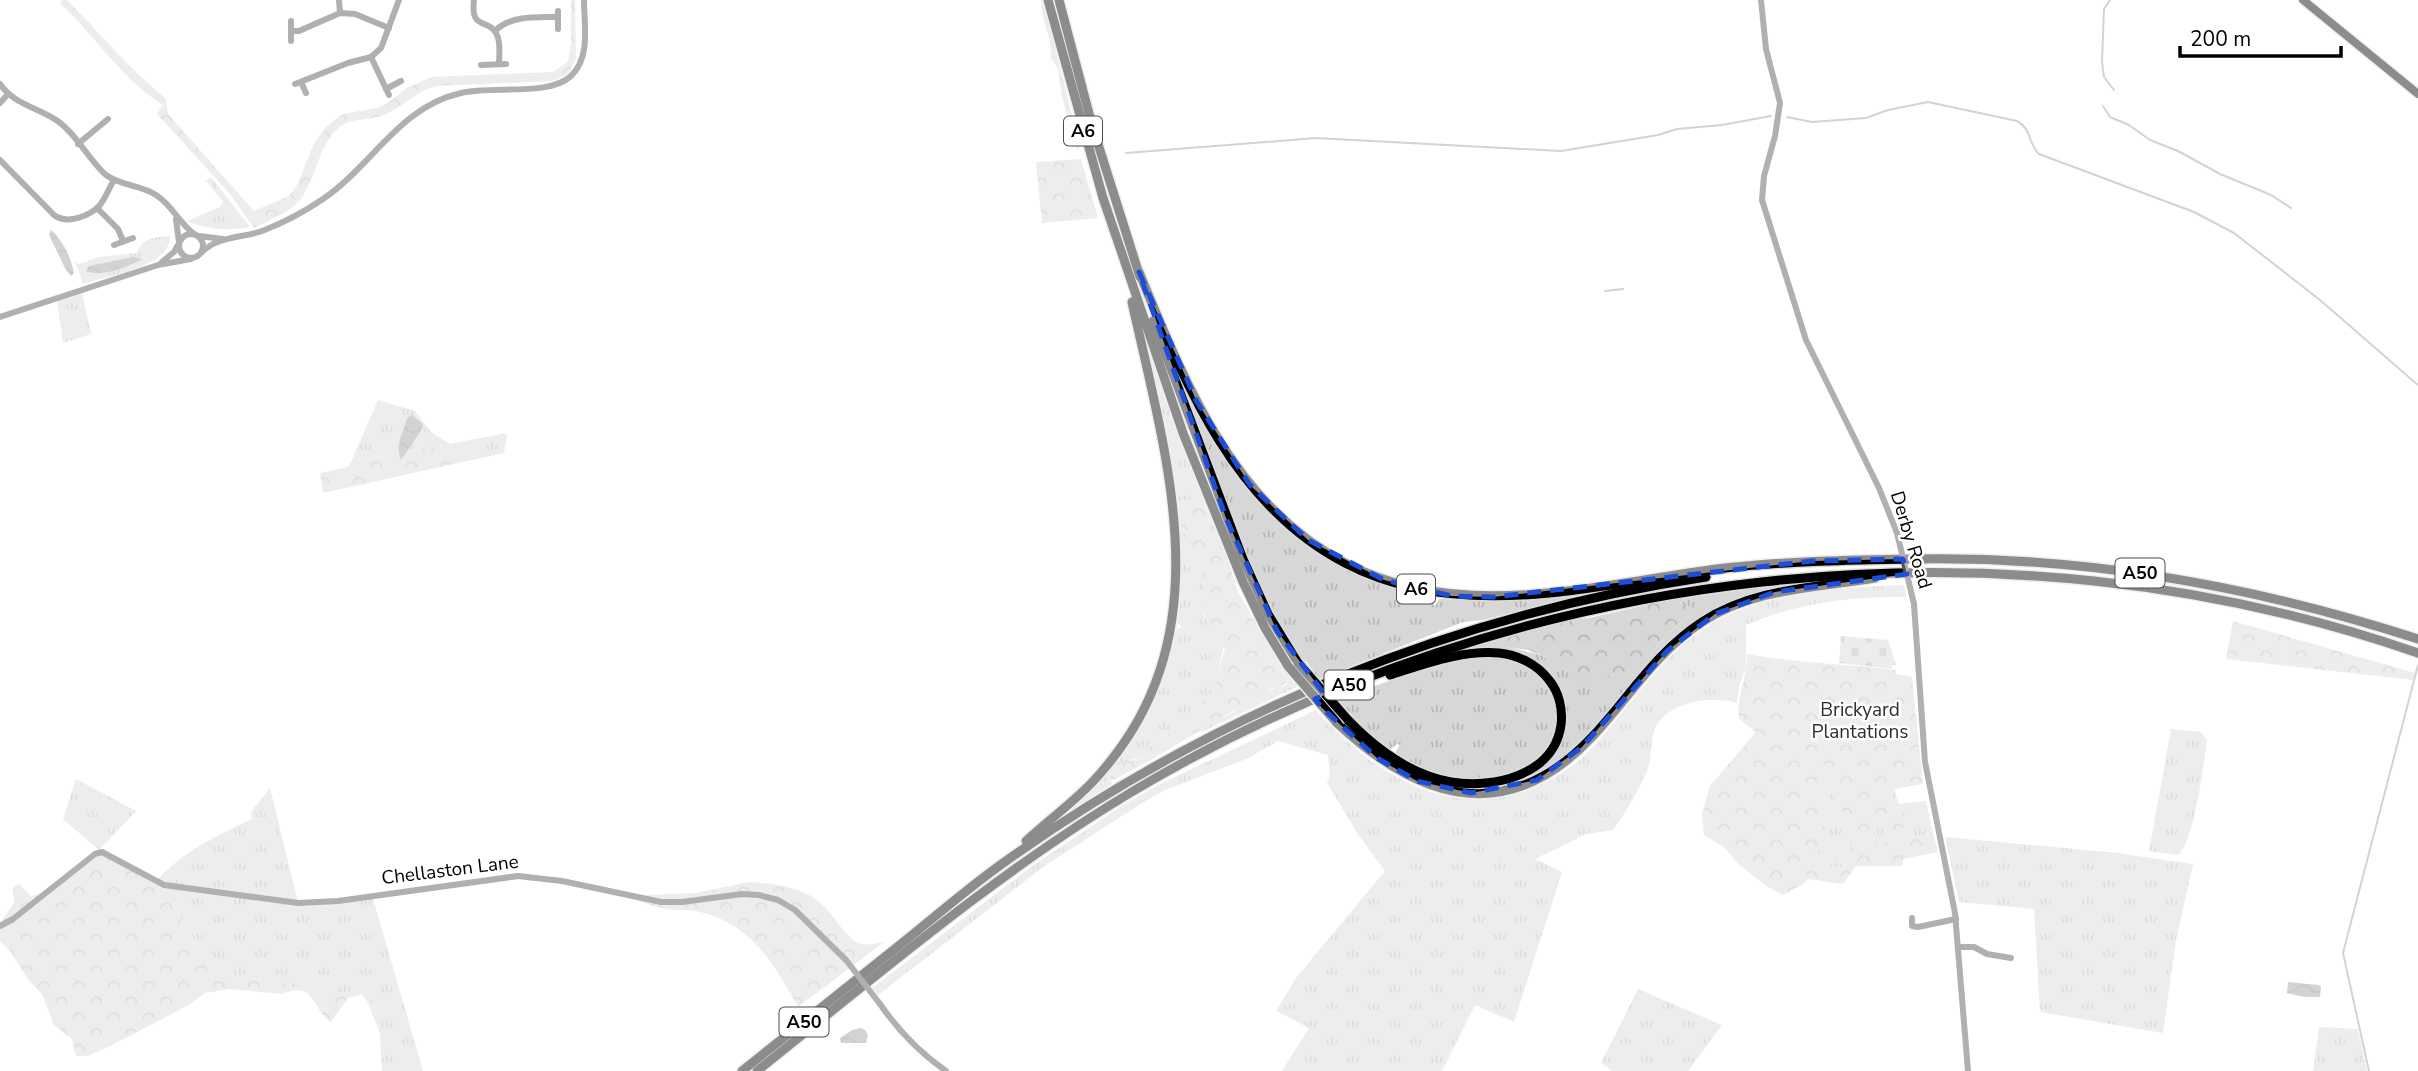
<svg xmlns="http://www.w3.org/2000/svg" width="2418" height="1071" font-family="'Nunito Sans',sans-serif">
<defs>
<pattern id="grass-tufts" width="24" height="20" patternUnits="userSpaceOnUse" patternTransform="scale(1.75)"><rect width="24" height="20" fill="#d7d7d7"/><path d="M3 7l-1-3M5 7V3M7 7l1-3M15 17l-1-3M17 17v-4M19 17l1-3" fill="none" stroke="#b7b7b7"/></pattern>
<pattern id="forest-crowns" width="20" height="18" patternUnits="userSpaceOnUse" patternTransform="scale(1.75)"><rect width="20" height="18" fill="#d7d7d7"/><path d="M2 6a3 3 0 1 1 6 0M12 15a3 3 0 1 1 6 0" fill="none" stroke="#b7b7b7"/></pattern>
<pattern id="cemetery-stones" width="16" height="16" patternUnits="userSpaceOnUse" patternTransform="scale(1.75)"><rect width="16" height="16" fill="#d7d7d7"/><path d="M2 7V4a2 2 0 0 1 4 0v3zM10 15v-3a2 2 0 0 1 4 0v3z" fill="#b7b7b7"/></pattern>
<pattern id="water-waves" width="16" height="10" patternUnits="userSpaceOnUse" patternTransform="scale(1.75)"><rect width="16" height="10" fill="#9e9e9e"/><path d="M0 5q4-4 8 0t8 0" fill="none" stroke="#868686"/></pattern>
</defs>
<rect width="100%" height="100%" fill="#fff"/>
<g fill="url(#grass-tufts)">
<polygon points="1041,0 1043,0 1080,147 1077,150 1062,97 1058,69 1051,58 1050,41 1043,17"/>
<path d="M211,177l39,50c-24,4 -41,3 -63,-6l33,-14 3,-5 -17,-21z"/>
<path d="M170,236c1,31 -63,40 -87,48l-8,-23 4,3 20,-7 38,-4c5,-15 19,-16 33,-17z"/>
<polygon points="82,293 91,334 63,343 57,301"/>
<path d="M1146,343l61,166 -18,-9 7,57 5,10 4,26 -1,24 10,9 6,1c7,18 2,22 0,38 -1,4 0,8 0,12 -3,12 -15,23 -25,30v9l-46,30 -5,12 -13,1 -23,18 4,7 -60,39c16,-15 33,-29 49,-44 40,-41 63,-95 74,-150l7,-2 -6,-5 3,-69z"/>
<path d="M1172,361c54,117 127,209 259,236l3,8h2l3,-6 64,2 79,-8v2l-99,25 -20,2 -144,57 -13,-18 -5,2c-58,-93 -91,-199 -129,-302z"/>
<polygon points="378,400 415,411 432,433 450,444 351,462"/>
<polygon points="507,433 504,453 458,463 454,443"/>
<path d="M1803,582c-8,5 -24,5 -35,8 -32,8 -60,21 -86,41 -64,48 -88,129 -172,154 30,-14 51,-28 54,-63 1,-8 1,-21 -3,-28 -5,-10 -30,-29 -39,-39h-77l42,-13 54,13 33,21 63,-18h10l26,-29 19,-15 -10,-10 -13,-4z"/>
<path d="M1904,585l2,12c-55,-1 -109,6 -160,28v43l-7,18 -2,17c-27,-9 -77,0 -84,32 -3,13 -1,26 -7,38 -9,20 -20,39 -33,57l-27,4 -51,25 27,13 -48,150 -39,-17 -33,66h-160l27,-43 -33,-17 20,-33 89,-107 -27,-37 -31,-51 3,-7 -2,-21 -50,-14 -32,18 -81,31 -26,15 -96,62 -165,128 -6,-7 160,-122 88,-59 38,-22 158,-75c54,61 131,112 214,79 22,-9 41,-20 58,-37 42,-43 72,-98 125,-129 53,-31 131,-36 191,-38z"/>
<path d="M1474,657c13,0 25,-1 37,2 48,15 65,72 22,104 -24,18 -58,20 -87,14 -17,-3 -33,-12 -49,-20l-1,-6 4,-6 -3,-1 -8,7 -38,-32 2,-3 -16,-17 93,-32z"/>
<path d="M1291,679l8,7 -99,47c8,-13 28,-14 38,-25l4,2c12,-8 28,-24 41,-23z"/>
<path d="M2171,729l30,3 6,8c-3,22 -13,103 -29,115l-29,-4z"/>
<polygon points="1821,762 1826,768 1834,797 1849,824 1848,834 1855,855 1842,867 1810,869 1809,853 1828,847 1819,802"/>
<polygon points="76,779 136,811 99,850 63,819"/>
<path d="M270,788l28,115 74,-8 51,176h-41l-2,-38 -10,-41 -39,6 -25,-13 -90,-11 -54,-86 35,1 91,12 -73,-12 -44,-4 -14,-5c24,-27 62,-46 95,-61l-1,-7z"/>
<polygon points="1926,801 1933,834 1875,844 1873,830 1881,828 1901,812 1897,804"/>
<polygon points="1945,837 2117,853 2193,864 2176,940 2163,1033 2040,1012 2034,909 1959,902"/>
<polygon points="1638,989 1722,1025 1688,1071 1612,1071 1601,1063"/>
<polygon points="2319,1027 2358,1029 2367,1071 2313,1071"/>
</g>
<g fill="url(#forest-crowns)" fill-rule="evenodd">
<path d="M63,0h4c33,33 62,69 99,99l2,15 86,97 35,-15 7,-9 19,-45 11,-15 17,-13 34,-6 12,-6 18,-14 24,-11 122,-5 15,-10 3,-18v-44h4l1,59 -8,15 -16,7 -116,5c-20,5 -33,21 -52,29 -15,6 -33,2 -46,13 -20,19 -22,51 -38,72 -11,13 -31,20 -46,28l-24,-34 -73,-80 6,-9c-42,-26 -66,-68 -103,-101z"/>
<polygon points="1081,159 1098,218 1042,223 1036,162"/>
<polygon points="454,443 458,463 323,493 320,473 348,467 351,462"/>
<path d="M1180,500h9l18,9 21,51 10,32 37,64 16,23 -14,10 -3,-2 -5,3v3l-27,17 -4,-2 -89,53 -38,20 -3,-3 15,-16 20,-4c3,-19 31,-21 39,-38l13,-4v-9c29,-21 19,-29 30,-57l-5,-11 3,-5 -3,-7 -13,-2c-6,-19 0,-40 -7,-59 -9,-27 -24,-33 -20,-66z"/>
<polygon points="1669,600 1692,607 1692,614 1673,629 1647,658 1637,658 1627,671 1606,677 1587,679 1573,676 1541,655 1528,650 1488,645 1487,642 1568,620 1589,618"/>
<polygon points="2233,621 2415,673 2413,680 2226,659"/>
<path d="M1747,654c49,9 99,10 149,16v4l16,3 11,107 -29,5 10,32 -1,8 -12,5 -10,-6 -8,3 2,13 58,-10 5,18 -35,7v7h-47l-13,18 -35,-5 -6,6 -19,10 -15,-8 -30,-23 -13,-16 -21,-13 -2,-21 8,-28 46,-54 -17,-13c-3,-24 9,-41 8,-65zM1822,763l4,5 8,29 15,27 -1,10 6,21 -12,12 -32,2 -1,-16 19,-6 -9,-45z"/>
<path d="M101,854l61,34 54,86 90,11 25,12 39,-5 10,41 -13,-32 -5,-7 -14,4 -17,24c-19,-12 -16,-43 -49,-28l-52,-5 -25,4 -18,13 -73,38 -26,12h-12l-4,-17 -18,-14 -12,-31 -13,-13 -19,-30 -10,-10v-18l14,-20 -1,-16 6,-3 12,12 6,-1z"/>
<path d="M749,882c19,1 42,3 60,13 21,11 31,36 47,47 8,5 19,1 28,0l-86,65c-25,-44 -48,-86 -103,-96 -9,-2 -18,0 -27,-2 -15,-2 -27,-7 -41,-13l68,-3z"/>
</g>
<polygon fill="url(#cemetery-stones)" points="1841,636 1888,640 1896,665 1892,665 1892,669 1839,663"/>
<g fill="url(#water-waves)">
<path d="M51,230c12,10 20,28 23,43l-3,3 -5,-6 -17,-35z"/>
<path d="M133,257l10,2c-14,7 -42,19 -57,12l3,-5z"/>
<path d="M412,415l11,9 -2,7 -20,29c-6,-16 2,-26 6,-42z"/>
<polygon points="2288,982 2318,985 2321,986 2320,997 2304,997 2287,993"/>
<polygon points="861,1028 865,1030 868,1035 866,1043 841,1043 840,1038 852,1030"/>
</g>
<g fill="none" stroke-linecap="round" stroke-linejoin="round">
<g stroke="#9e9e9e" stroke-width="2">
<polyline points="2110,0 2104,9 2102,61 2104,77 2114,90"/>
<polyline points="2103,106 2110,117 2129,125 2150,140 2178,151 2220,174 2271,195 2291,208"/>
<path d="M1787,117l25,5 54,-4 22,-8 40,-8 89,19c15,8 11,23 22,33l155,58 40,21 86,67 98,85"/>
<polyline points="1126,153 1316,138 1561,151 1658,135 1677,129 1722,125 1771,116"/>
<polyline points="1605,291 1623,289"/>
<polyline points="2369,1071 2343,953 2418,665"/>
</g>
<g stroke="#dbdbdb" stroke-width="11">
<polyline id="major" points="2303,0 2418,94"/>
</g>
<g stroke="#dbdbdb" stroke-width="12">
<g id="highway">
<polyline points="1048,0 1103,198 1183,433 1243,582 1265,628 1288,666"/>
<polyline points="1059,0 1092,125 1140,277"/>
<path d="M1139,272c46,111 94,233 206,291 119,62 255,20 380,5 63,-7 127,-8 190,-9 171,-3 340,27 503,80"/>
<polyline points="1153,321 1243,559 1268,614 1298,663"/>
<path d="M1348,720c28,29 63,55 103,62 43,7 103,-7 110,-57 2,-16 -2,-33 -12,-45 -12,-16 -31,-25 -50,-27 -38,-3 -74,11 -109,22"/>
<path d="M1337,723c81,76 169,105 255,14 36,-38 64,-85 110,-115 52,-34 113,-34 173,-44"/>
<path d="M1026,841c26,-24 55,-44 78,-72 118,-138 63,-308 28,-467"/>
<path d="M742,1071c56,-45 113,-90 169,-135 31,-25 62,-52 95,-75 209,-149 447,-246 700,-284"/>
<path d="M757,1071c122,-97 243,-201 378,-281 380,-226 864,-283 1283,-137"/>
</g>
</g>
<g stroke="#505050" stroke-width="6">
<polyline points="339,0 340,13"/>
<path d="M474,0c-4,32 15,17 23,35 4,8 2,20 2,29"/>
<polyline points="1761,0 1766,49 1780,103 1775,136 1764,176 1762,200 1806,340 1879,488 1897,533"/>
<polyline points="558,11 558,29"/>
<polyline points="291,31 299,31 340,13 355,14 389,28"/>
<path d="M495,31c15,-16 43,-14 63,-14"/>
<polyline points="291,41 291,21"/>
<polyline points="371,57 389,95"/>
<polyline points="481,65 506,64"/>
<polyline points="301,82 306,93"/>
<path d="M0,84c14,21 40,24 59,38 19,14 29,37 47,53 15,11 35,10 50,20 16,10 23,28 38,39"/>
<polyline points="295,84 348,63 371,57 381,48 399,0"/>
<polyline points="386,89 401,81"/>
<polyline points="0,103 8,94"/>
<polyline points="78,144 108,119"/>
<path d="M0,160l54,55c13,10 36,1 46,-10 6,-8 9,-17 14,-25"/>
<polyline points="97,208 118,229 123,241"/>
<polyline points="176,219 179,242"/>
<circle cx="191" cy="246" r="12"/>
<polyline points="199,236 223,239"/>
<polyline points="114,245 133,238"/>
<path d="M202,252c16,-16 40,-14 60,-21 21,-8 42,-19 61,-32 50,-34 76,-92 138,-106 30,-8 88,4 110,-17 20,-19 13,-51 13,-76"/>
<polyline points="162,262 174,252 178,245"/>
<polyline points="0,317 158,265 191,259"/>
<polyline points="1914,604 1925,762 1955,913 1968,1071"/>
<polyline points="1912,918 1912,926 1918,927 1956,919"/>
<polyline points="0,926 13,919 95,854 102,852 164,885 298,903 338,901 518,876 562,881 661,902 682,902 742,894 759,895 778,900 795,910 846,960"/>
<polyline points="1959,947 1974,947 1987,954 2011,958"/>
<path d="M880,1004c18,26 40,49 66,67"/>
</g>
<use href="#major" stroke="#000" stroke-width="8"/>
<use href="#highway" stroke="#000" stroke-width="9"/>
<g stroke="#dbdbdb" stroke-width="12" stroke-linecap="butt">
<g id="highway-bridge">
<polyline points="1298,663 1348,720"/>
<polyline points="1288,666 1337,723"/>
</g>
</g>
<g stroke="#505050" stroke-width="6">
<polyline points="1897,533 1914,604"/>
<polyline points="846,960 880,1004"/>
</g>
<use href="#highway-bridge" stroke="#000" stroke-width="9"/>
</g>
<path d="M0 0H2418V1071H0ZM1139,272l58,130 53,83 58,55 76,40 68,16 41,1 319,-36 91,-2 4,15 -132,18 -60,22 -48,37 -85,96 -45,33 -66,13 -54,-12 -40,-23 -55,-50 -7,-9 10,-4 -48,-64 -51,-113z" fill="#fff" fill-opacity=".55" fill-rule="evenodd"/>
<path fill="none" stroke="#1d4ed8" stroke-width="5" stroke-dasharray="14 9" stroke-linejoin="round" d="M1139,272l58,130 53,83 58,55 76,40 68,16 41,1 319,-36 91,-2 4,15 -132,18 -60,22 -48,37 -85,96 -45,33 -66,13 -54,-12 -40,-23 -55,-50 -7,-9 10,-4 -48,-64 -51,-113z"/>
<g text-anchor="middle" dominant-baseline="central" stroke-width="5" stroke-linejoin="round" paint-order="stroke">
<g fill="#fff" stroke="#4c4c4c" stroke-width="2">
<rect x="1064" y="116.5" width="38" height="29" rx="5"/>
<rect x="2115.5" y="558.5" width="49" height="29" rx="5"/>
<rect x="1397" y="574.5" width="38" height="29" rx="5"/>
<rect x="1324.5" y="670.5" width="49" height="29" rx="5"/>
<rect x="779.5" y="1007.5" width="49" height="29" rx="5"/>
</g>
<g font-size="18" font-weight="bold" fill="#000">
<text x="1083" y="131">A6</text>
<text x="2140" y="573">A50</text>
<text x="1416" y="589">A6</text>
<text x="1349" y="685">A50</text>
<text x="804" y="1022">A50</text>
</g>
<g font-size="19" fill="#000" stroke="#fff">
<text transform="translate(1911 540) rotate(73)">Derby Road</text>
<text transform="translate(450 870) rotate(-7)">Chellaston Lane</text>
</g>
<g font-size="19" fill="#2e2e2e" stroke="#fff">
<text x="1860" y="710">Brickyard<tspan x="1860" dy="22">Plantations</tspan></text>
</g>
</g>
<path d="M2180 46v10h161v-10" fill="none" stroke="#000000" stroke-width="3.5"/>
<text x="2190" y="46" font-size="21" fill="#000000" stroke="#ffffff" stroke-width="5" paint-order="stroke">200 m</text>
</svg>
